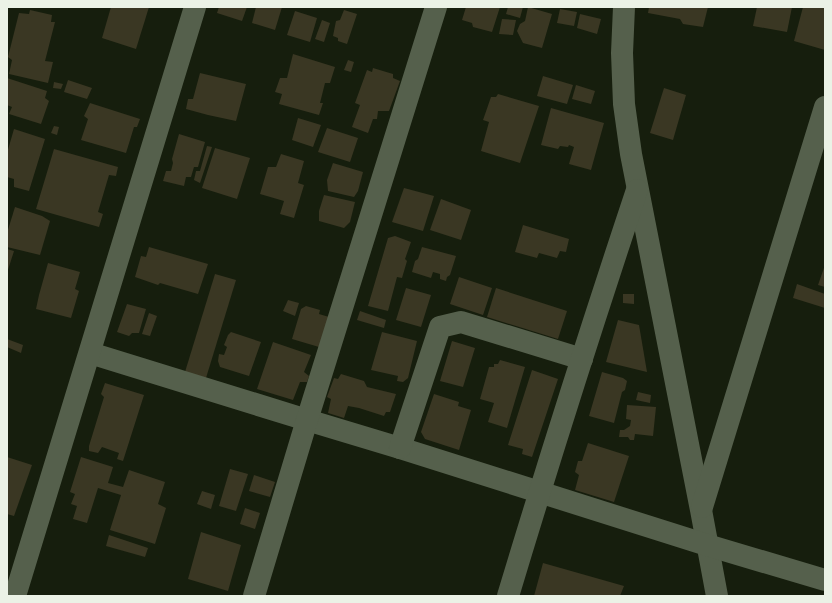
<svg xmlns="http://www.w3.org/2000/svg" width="832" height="603" font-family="'Exo 2',sans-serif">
<rect width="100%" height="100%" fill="#161e0d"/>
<g fill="#3a3723">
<polygon points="111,7 149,7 136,49 102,38"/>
<polygon points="219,7 247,7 242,21 217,13"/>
<polygon points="256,7 282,7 275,30 252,23"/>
<polygon points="466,7 500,7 492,32 473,27 472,23 462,20"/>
<polygon points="508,7 523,7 520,18 506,14"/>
<polygon points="528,7 552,14 542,48 523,43 517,31 520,24 525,21"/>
<polygon points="649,7 708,7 703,27 683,24 680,19 648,13"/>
<polygon points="757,7 792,7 787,32 753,26"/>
<polygon points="803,7 825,7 825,50 794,41"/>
<polygon points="560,9 577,12 574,26 557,23"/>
<polygon points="30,10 52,15 51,22 55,22 45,61 53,62 48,83 9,74 12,60 8,57 19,13 29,14"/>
<polygon points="344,10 357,14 347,44 338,41 338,38 333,36 336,21 340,20"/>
<polygon points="295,11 317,18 310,42 287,35"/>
<polygon points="580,14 601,19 597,34 577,28"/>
<polygon points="502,19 516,20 513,35 499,34"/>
<polygon points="322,20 330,23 324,42 315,39"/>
<polygon points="293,54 335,67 330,83 325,83 320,103 323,103 319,115 279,104 282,94 275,92 280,78 287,78"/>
<polygon points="348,60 354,62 351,72 344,70"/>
<polygon points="373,68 393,74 393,78 400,81 389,111 378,111 377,119 373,119 368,133 352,127 360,105 355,103 367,70 372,72"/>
<polygon points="200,73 246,84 236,121 208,115 186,109 188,99 193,99"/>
<polygon points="543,76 573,85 567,104 537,96"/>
<polygon points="7,78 47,91 45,98 49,101 41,124 9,114 12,107 7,105"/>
<polygon points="68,80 92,88 87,99 64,92"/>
<polygon points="54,82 63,84 61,89 53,88"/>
<polygon points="576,85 595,91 591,104 572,99"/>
<polygon points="664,88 686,95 673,140 650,133"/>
<polygon points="498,94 539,106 520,163 481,151 489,122 483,120 491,97 496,97"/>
<polygon points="90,103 140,119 137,127 134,127 126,153 81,140 88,119 84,116"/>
<polygon points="551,108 604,123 591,170 569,164 574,147 569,145 568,147 560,146 558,149 541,145"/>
<polygon points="298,118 321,125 313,147 292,140"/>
<polygon points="54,126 59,127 57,135 51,133"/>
<polygon points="327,128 358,138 350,162 318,152"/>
<polygon points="14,129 45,139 29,191 14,187 14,179 7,177 7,153"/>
<polygon points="179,134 205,142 198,167 194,167 191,177 186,177 184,186 163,181 166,171 171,171 173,163 172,159"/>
<polygon points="207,146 212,147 200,183 194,180 196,171 200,171"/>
<polygon points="215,148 250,158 237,199 202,188"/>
<polygon points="54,149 118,167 116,176 109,175 98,212 103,214 99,227 36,209"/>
<polygon points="281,154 304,161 298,183 304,185 294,218 280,214 284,201 260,194 268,167 276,167"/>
<polygon points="333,163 363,172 358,191 354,197 328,191 327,180"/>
<polygon points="404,188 434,196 423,231 392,222"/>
<polygon points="324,195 355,202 350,222 344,228 319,221 319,211"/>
<polygon points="441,199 471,210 461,240 430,230"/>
<polygon points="15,207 42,216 50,221 40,255 7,247 7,233"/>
<polygon points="523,225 569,239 566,252 560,251 557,258 539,253 537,258 515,252"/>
<polygon points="395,236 411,242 405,259 407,261 402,278 397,277 388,311 368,306 388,238"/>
<polygon points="149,247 208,264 198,294 160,283 158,285 135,277 141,256 146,257"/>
<polygon points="422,247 456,256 450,275 447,277 446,281 440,279 440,274 433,272 431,278 412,272 415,261 418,259"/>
<polygon points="7,249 14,251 7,273"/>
<polygon points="48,263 80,272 75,289 79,291 71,318 36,309 39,295"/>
<polygon points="825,265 825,287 818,285"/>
<polygon points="215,274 236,280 206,378 185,372"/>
<polygon points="459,277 492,288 483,315 450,304"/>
<polygon points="797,284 825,294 825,308 793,298"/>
<polygon points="406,288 431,295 421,327 396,320"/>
<polygon points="496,288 567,311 558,339 487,317"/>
<polygon points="623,294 634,294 634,304 623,303"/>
<polygon points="288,300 299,303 295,316 283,311"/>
<polygon points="127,304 146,309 139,333 132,333 129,336 117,332"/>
<polygon points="306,306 320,310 319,314 329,317 319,347 292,339 301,309"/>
<polygon points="360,311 386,320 384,328 357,320"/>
<polygon points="149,313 157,316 150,336 142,334"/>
<polygon points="618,320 639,325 647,372 606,362"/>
<polygon points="231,332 261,342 249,376 220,367 218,361 219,354 224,355 227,347 224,345 228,335"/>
<polygon points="382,332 417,341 408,378 403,382 397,381 398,376 371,370"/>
<polygon points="7,339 23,345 21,353 7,347"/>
<polygon points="452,341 475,348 463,387 440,381"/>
<polygon points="273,342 311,355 304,372 309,376 307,382 300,382 293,400 257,389"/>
<polygon points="500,360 525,367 507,428 488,422 494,403 480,399 489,367 494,367 494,364 498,364"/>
<polygon points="532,370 558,379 532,457 522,454 523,449 508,445"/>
<polygon points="602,372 623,378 627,381 625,390 622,392 614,423 589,416"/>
<polygon points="341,374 364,381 367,387 396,394 390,412 386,412 384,416 359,408 348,406 344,418 328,413 331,399 327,397 334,378 338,379"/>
<polygon points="105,383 144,395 123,461 117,459 119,453 102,447 98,453 89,451 89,446 104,397 101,394"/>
<polygon points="638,392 651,395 650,403 636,400"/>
<polygon points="434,394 459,402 458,406 471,410 459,450 425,439 421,432"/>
<polygon points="627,405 656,407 653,436 635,434 634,440 630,440 628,437 619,437 620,430 624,430 630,426 631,420 626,419"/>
<polygon points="588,443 629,456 614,502 575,490 579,475 575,472 578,461 582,461"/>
<polygon points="7,457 32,465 14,516 7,514"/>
<polygon points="81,457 113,467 108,483 123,487 129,470 165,482 158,504 166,508 155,544 110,530 121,495 98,488 87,523 73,519 77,506 71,504 75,494 70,492"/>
<polygon points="230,469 248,474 236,511 219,506"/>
<polygon points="254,475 275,482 270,497 249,491"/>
<polygon points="202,491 215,495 211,509 197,504"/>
<polygon points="245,508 260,513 255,529 240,524"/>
<polygon points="201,532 241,545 228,591 188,579"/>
<polygon points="109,535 148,548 145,557 106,546"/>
<polygon points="543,563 624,586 620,596 534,596"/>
</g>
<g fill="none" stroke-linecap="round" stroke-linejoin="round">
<g stroke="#55604c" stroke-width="22">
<polyline points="624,7 622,53 624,104 631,154 701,510 717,596"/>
<polyline points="90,353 307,420 400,448 707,545 825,580"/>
<polyline points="400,448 440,327 461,322 582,359"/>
<polyline points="702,507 825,107"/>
<polyline points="15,596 195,7"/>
<polyline points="254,596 307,420 436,7"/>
<path d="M508,596c41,-136 84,-271 129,-406"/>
</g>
</g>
<rect width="832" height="603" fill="none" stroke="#ebf2e6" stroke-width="16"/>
</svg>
